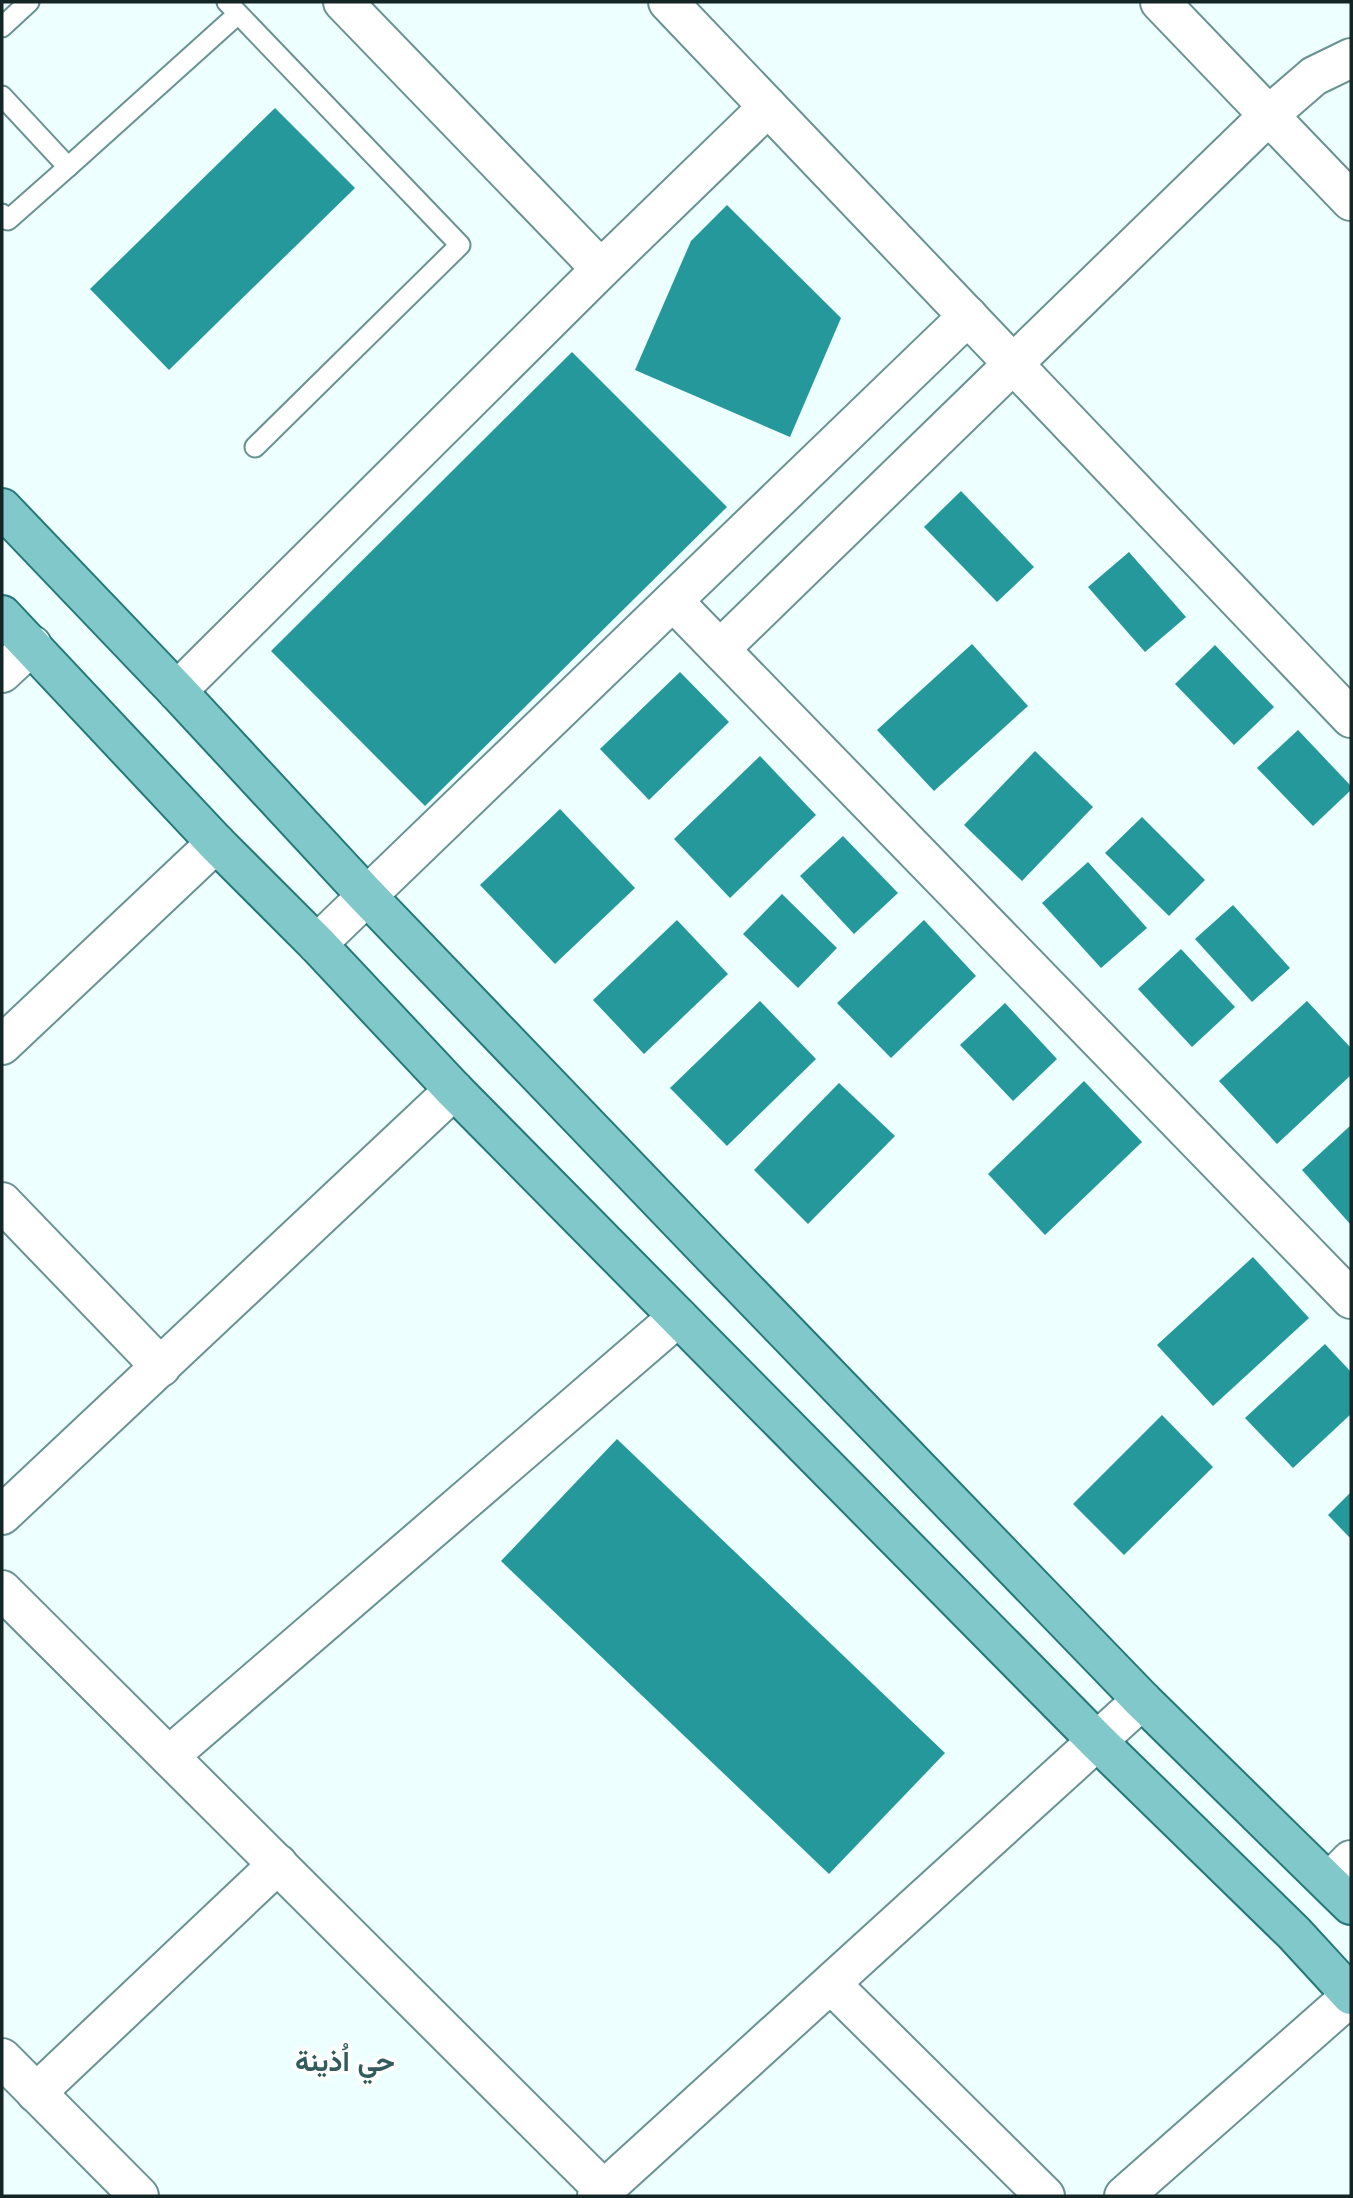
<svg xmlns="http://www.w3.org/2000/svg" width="1353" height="2198" font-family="Arial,Vazirmatn,sans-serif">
<rect width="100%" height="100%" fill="#eff"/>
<g fill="#24989a">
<polygon points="275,108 355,188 169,370 90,289"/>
<polygon points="727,205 841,318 790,437 635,370 691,241"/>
<polygon points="572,352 727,507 425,806 271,651"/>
<polygon points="961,491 1034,567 997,602 924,527"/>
<polygon points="1129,552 1186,617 1145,652 1088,587"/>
<polygon points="972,644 1028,706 934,791 877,730"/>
<polygon points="1215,645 1274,707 1234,745 1175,684"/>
<polygon points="680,672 729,722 649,800 600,749"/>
<polygon points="1298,730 1351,786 1351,790 1313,826 1257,768"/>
<polygon points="1035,751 1093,807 1022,881 964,825"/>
<polygon points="760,756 816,815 730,898 674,839"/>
<polygon points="560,809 635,888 555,964 480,885"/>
<polygon points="1142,817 1205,880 1169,916 1105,853"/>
<polygon points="843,836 898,893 854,934 800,876"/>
<polygon points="1088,862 1147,928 1101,968 1042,903"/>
<polygon points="782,894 837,948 798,988 743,934"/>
<polygon points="1233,905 1290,968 1252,1002 1195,939"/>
<polygon points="677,920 728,974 644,1054 593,1000"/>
<polygon points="924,920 976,976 891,1058 837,1003"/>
<polygon points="1181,949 1235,1007 1192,1047 1138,989"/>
<polygon points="760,1001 816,1059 727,1146 670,1088"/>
<polygon points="1307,1001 1351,1048 1351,1075 1277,1144 1219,1081"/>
<polygon points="1005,1003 1057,1059 1013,1101 960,1045"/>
<polygon points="1084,1081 1142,1142 1045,1235 988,1174"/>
<polygon points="839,1083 895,1136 808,1224 754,1170"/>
<polygon points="1351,1125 1351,1225 1302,1170"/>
<polygon points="1253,1257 1309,1318 1213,1406 1157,1345"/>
<polygon points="1325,1344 1351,1372 1351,1414 1293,1468 1245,1418"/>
<polygon points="1162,1415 1213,1467 1124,1555 1073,1504"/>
<polygon points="617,1439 945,1753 829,1874 501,1561"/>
<polygon points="1351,1492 1351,1539 1328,1515"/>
</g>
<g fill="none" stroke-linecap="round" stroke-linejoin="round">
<g stroke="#699292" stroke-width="23">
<g id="service">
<polyline points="227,2 460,245 255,447"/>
<polyline points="2,27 29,2"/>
<polyline points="2,96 68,167 8,220 2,214"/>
<polyline points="68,167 238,14"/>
</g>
</g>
<g stroke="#699292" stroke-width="42">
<g id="minor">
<polyline points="343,2 601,269"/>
<polyline points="668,2 1351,718"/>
<polyline points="1160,2 1351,201"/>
<polyline points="673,601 1351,1299"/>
<polyline points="720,649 1269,115 1314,76 1351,58"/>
<polyline points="2,673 32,645"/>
<polyline points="177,691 601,269 768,107"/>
<polyline points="317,944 968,316"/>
<polyline points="2,1045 216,843"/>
<polyline points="2,1202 161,1367"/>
<polyline points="2,1515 454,1090"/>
<polyline points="2,1590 604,2190"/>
<polyline points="169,1756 678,1317"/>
<polyline points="1329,1882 1351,1860"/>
<polyline points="831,1984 1045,2196"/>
<polyline points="2,2058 139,2196"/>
<polyline points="36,2093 278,1864"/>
<polyline points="597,2196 1142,1700"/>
<polyline points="1124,2196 1351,1996"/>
</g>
</g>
<g stroke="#247879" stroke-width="42">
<g id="primary">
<polyline points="2,508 177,691 366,895 709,1252 1142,1700 1351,1905"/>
<polyline points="2,615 216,843 317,944 454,1090 1097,1741 1294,1933 1351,1995"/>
</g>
</g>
<use href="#service" stroke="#fff" stroke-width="19"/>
<use href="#minor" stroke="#fff" stroke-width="38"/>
<use href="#primary" stroke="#80c8ca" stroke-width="38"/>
</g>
<g text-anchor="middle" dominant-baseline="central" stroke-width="7" stroke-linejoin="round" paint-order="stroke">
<g font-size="28" font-weight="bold" fill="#335b5c" stroke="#fff">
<text x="345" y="2061">حي اُذينة</text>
</g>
</g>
<rect width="1353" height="2198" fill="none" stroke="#142525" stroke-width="7"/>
</svg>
